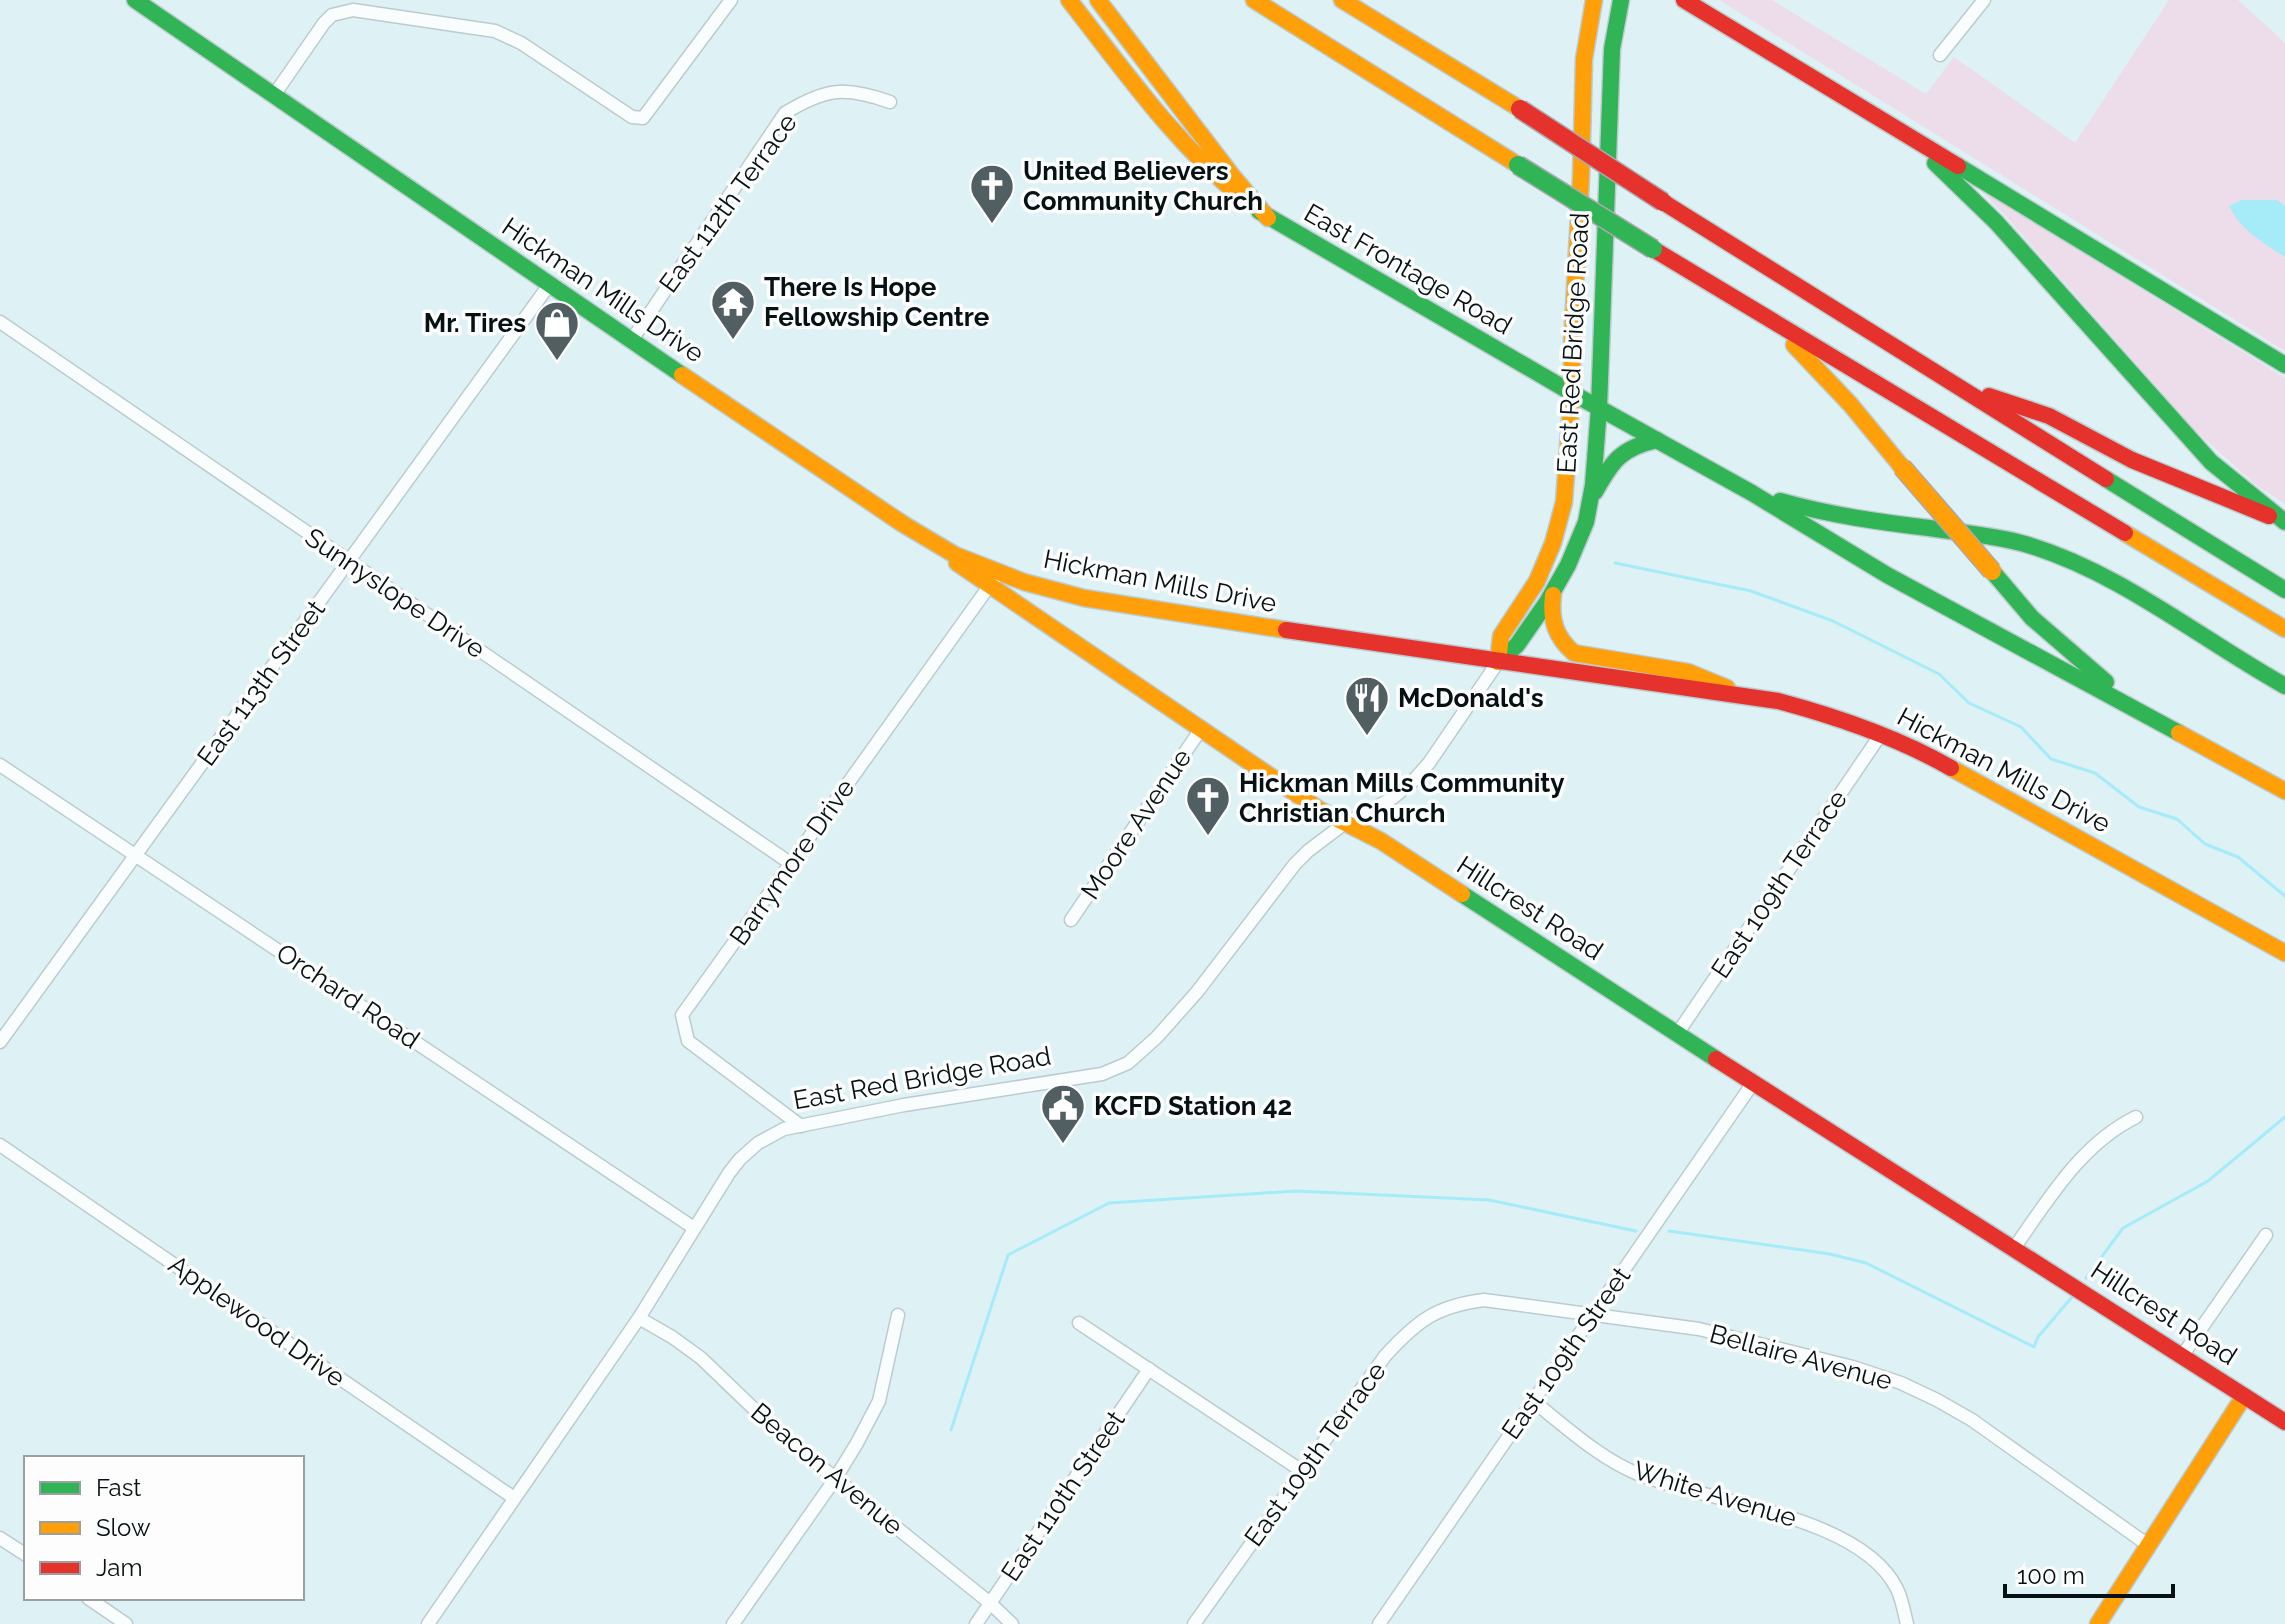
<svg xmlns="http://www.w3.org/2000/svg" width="2285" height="1624" font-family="Raleway,sans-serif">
<rect width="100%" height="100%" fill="#def1f4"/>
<g fill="#eddcea">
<polygon points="1719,0 1772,0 1926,94 1954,57 2075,143 2169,0 2238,0 2285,43 2285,351"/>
<polygon points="1979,189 2285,378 2285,504 2255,484 2196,431 2002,212"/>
</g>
<path fill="#a5ebf8" d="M2242,200h35l8,6v51c-22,-14 -44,-27 -56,-51z"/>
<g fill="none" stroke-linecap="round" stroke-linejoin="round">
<g stroke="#a5ebf8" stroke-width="3">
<polyline points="1615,563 1751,591 1833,621 1939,674 1969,703 2021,727 2051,759 2095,773 2139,807 2177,819 2205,844 2238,857 2285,896"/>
<polyline points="1669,1231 1830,1254 1866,1263 2034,1347 2038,1337 2072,1297"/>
<polyline points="2086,1278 2123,1228 2208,1181 2285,1117"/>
<polyline points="951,1430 1008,1255 1109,1203 1296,1191 1489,1200 1636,1231"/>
</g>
<g stroke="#bccbce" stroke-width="15">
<g id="street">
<polyline points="1940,55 1984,0"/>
<polyline points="274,95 324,23 332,15 353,10 495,31 521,43 632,117 643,118 731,0"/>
<polyline points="0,322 790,863"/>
<path d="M631,341l154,-228c41,-25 60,-27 105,-11"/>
<polyline points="0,765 694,1228"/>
<polyline points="1071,920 1201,729"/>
<polyline points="1677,1034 1881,734"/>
<polyline points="0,1042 549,285"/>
<polyline points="801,1126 688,1041 682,1015 995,578"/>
<polyline points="0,1145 514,1498"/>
<path d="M2014,1248c35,-49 67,-104 122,-131"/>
<polyline points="639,1318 672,1337 701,1358 778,1432 990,1603 1012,1624"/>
<polyline points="1079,1323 1302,1471"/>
<polyline points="2182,1356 2266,1235"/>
<path d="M1533,1401c33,26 66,57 105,73 71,29 223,41 259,115 5,10 7,23 10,35"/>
<polyline points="0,1538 26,1555"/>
<polyline points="88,1598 126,1624"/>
<polyline points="428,1624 639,1318 729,1173 740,1159 758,1143 784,1129 904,1105 1102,1074 1128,1063 1157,1037 1197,992 1295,864 1308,851 1345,823 1366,813 1394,797 1412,782 1429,763 1498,662"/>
<polyline points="733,1624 835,1479 857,1443 879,1401 898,1315"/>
<polyline points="976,1624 1149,1369"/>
<path d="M1194,1624l191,-268c32,-35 51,-50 99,-56l215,29 154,38 48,16 36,17 35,20 176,125"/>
<polyline points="1379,1624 1753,1083"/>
</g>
</g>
<g stroke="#bccbce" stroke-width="19">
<g id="fast">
<polyline points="135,0 682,375"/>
<polyline points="1935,163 1996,222 2211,462 2285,522"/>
<polyline points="1958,166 2285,365"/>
<polyline points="1259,211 1572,393"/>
<polyline points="1572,393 1752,493 1887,575 2179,733"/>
<polyline points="2106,479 2285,590"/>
<path d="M1595,492c17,-31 26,-44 62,-52"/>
<path d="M1780,501c49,14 99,21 149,27 32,5 65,7 96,16 95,28 174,94 260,142"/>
<polyline points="1992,571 2032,618 2106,682"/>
<polyline points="1498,662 1517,645 1547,602 1568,565 1586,522 1593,485 1599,408 1612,49 1621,0"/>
<polyline points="1462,894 1716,1059"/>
</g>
</g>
<g stroke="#bccbce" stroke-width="19">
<g id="slow">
<path d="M1069,0c54,69 104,141 172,197"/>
<polyline points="1098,0 1234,178 1268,218"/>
<polyline points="1254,0 1518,165"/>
<polyline points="1342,0 1520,109"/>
<polyline points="1794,345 1850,404 1902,467"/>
<polyline points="682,375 903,524 955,555 1024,582 1084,598 1286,630"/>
<polyline points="2125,533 2285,629"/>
<polyline points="957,563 1320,810 1381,841 1462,894"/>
<path d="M1553,595c-3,24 2,42 21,58l114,19 39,16"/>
<polyline points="1498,662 1501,636 1537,581 1553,543 1564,502 1572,393 1572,342 1581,178 1584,59 1594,0"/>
<polyline points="2179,733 2285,791"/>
<polyline points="1951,768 2285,953"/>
<polyline points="2098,1624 2244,1396"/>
</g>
</g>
<g stroke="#bccbce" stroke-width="19">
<g id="jam">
<polyline points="1684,0 1958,166"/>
<polyline points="1663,202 2106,479"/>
<polyline points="1653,249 2125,533"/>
<polyline points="1989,396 2049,416 2132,460 2269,516"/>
<path d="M1286,630l492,71c60,16 119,36 173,67"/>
<polyline points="1716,1059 2285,1422"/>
</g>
</g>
<use href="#street" stroke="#fafdfd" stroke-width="12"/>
<use href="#fast" stroke="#30b455" stroke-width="16"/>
<use href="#slow" stroke="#ff9f0a" stroke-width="16"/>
<use href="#jam" stroke="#e5322d" stroke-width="16"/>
<g stroke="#aaa9b0" stroke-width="21" stroke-linecap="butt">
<polyline id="fast-bridge" points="1518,165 1653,249"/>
</g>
<g stroke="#aaa9b0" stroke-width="21" stroke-linecap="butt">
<polyline id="slow-bridge" points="1902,467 1992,571"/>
</g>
<g stroke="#aaa9b0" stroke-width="21" stroke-linecap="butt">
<polyline id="jam-bridge" points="1520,109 1663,202"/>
</g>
<use href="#fast-bridge" stroke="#30b455" stroke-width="18"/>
<use href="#slow-bridge" stroke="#ff9f0a" stroke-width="18"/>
<use href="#jam-bridge" stroke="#e5322d" stroke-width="18"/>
</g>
<defs>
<g id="church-pin" transform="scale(2.3)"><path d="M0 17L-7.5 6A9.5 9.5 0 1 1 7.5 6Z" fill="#515f62" stroke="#fdfdfd"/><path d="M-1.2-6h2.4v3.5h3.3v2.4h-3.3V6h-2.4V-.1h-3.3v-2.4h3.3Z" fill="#fff"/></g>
<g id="temple-pin" transform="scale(2.3)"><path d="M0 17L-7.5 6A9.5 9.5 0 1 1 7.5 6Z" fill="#515f62" stroke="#fdfdfd"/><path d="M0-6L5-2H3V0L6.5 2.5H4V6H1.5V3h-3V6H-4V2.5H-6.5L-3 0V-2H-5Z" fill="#fff"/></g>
<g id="shop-pin" transform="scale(2.3)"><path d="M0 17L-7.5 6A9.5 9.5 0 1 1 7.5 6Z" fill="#515f62" stroke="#fdfdfd"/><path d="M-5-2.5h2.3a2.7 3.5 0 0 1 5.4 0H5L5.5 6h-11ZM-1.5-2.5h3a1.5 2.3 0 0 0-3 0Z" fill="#fff"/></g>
<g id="restaurant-pin" transform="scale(2.3)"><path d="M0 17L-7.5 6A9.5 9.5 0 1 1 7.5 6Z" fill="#515f62" stroke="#fdfdfd"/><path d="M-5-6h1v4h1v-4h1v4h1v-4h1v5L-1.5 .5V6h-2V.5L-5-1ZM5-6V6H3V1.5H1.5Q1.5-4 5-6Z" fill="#fff"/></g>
<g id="civic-pin" transform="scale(2.3)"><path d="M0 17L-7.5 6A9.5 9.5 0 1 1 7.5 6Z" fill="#515f62" stroke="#fdfdfd"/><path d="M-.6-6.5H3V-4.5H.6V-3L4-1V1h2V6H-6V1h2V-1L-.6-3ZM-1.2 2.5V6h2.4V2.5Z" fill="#fff"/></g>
</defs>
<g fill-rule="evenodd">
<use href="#church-pin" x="992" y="186"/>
<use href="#temple-pin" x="733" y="302"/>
<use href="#shop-pin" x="557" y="323"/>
<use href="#restaurant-pin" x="1367" y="698"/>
<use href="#church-pin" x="1208" y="798"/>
<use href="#civic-pin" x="1063" y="1106"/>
</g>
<g text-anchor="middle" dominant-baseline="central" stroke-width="7" stroke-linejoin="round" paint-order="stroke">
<g font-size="26" font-weight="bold" fill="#051113" stroke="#fdfdfd" text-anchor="start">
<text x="1023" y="171">United Believers<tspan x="1023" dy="30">Community Church</tspan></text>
<text x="764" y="287">There Is Hope<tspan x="764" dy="30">Fellowship Centre</tspan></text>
<text x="526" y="323" text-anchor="end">Mr. Tires</text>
<text x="1398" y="698">McDonald's</text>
<text x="1239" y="783">Hickman Mills Community<tspan x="1239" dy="30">Christian Church</tspan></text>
<text x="1094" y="1106">KCFD Station 42</text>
</g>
<g font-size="26" fill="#051113" stroke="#fdfdfd">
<text transform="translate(728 203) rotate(-54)">East 112th Terrace</text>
<text transform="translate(1408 269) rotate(30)">East Frontage Road</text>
<text transform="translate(603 290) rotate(34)">Hickman Mills Drive</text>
<text transform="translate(1573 343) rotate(-87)">East Red Bridge Road</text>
<text transform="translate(1160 581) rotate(11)">Hickman Mills Drive</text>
<text transform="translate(395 593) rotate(34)">Sunnyslope Drive</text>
<text transform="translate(261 683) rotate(-54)">East 113th Street</text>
<text transform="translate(2004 770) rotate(28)">Hickman Mills Drive</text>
<text transform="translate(1136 824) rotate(-56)">Moore Avenue</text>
<text transform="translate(792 862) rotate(-55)">Barrymore Drive</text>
<text transform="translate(1779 884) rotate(-56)">East 109th Terrace</text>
<text transform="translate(1530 908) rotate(33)">Hillcrest Road</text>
<text transform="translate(348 996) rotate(34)">Orchard Road</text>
<text transform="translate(922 1078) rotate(-10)">East Red Bridge Road</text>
<text transform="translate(2164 1313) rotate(33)">Hillcrest Road</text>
<text transform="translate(257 1321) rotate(35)">Applewood Drive</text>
<text transform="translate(1566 1353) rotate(-55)">East 109th Street</text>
<text transform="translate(1801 1357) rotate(15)">Bellaire Avenue</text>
<text transform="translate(1315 1454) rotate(-54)">East 109th Terrace</text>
<text transform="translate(827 1469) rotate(40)">Beacon Avenue</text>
<text transform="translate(1715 1494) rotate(17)">White Avenue</text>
<text transform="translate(1063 1496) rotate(-56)">East 110th Street</text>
</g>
</g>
<rect x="24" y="1456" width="280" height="144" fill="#fdfdfd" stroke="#9a9f9f" stroke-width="2"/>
<rect x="40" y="1482" width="40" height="12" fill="#30b455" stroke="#9a9f9f" stroke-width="2"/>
<text x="96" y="1496" font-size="24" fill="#051113">Fast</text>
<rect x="40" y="1522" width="40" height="12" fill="#ff9f0a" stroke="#9a9f9f" stroke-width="2"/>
<text x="96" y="1536" font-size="24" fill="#051113">Slow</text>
<rect x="40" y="1562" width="40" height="12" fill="#e5322d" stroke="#9a9f9f" stroke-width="2"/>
<text x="96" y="1576" font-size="24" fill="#051113">Jam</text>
<path d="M2005 1584v12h168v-12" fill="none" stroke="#051113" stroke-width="4"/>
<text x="2017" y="1584" font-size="24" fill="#051113" stroke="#fdfdfd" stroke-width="6" paint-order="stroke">100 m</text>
</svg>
